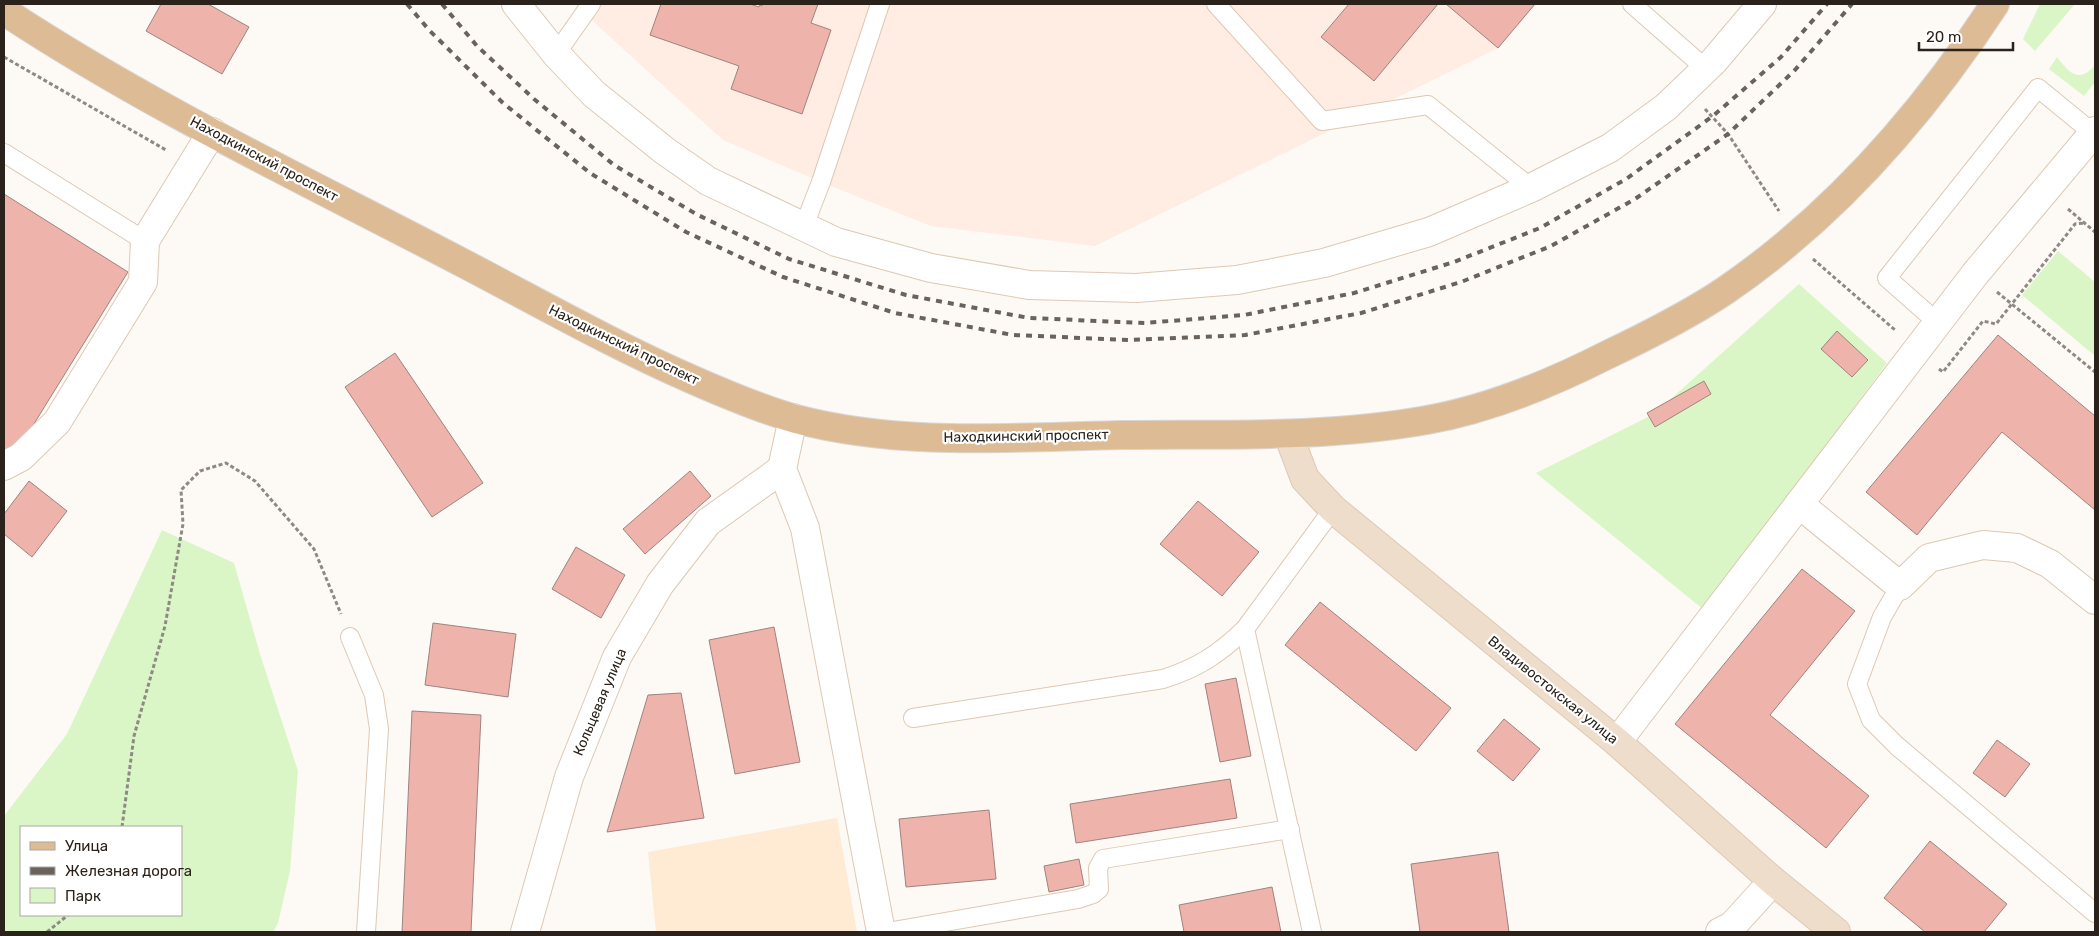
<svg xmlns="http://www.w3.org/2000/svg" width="2099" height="936" font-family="Rubik,sans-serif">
<rect width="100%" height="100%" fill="#fdf9f5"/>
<polygon fill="#ffead4" points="837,818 857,932 656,932 648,852"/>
<polygon fill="#ffece3" points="574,4 1537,4 1498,48 1095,246 931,226 821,182 723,140"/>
<g fill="#daf6c6" fill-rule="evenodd">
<polygon points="2040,4 2075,4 2035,51 2023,39"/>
<path d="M2057,57c12,16 22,27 38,8v17l-11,14 -35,-27z"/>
<polygon points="2058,251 2095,282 2095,356 2022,295"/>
<polygon points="1799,284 1887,363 1704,610 1536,473 1654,414"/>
<path d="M162,530l72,33 26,91 38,117 -8,100 -12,52 -5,9h-269v-116l63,-82zM181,827v88h-160v-88z"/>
</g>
<g fill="#eeb3ab" stroke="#a0837f">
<polygon points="161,4 208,4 249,27 222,74 146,31"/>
<polygon points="661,4 750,4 759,7 760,5 762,6 763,4 818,4 811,23 831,30 802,114 731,89 739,66 650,35"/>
<polygon points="1349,4 1438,4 1374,81 1321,37"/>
<polygon points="1446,4 1535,4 1498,48"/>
<polygon points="4,194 128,272 14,456 4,450"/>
<polygon points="1837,331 1868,360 1852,377 1821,349"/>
<polygon points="1998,335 2095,416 2095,510 2002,432 1917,535 1866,492"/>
<polygon points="395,353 483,483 432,517 345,387"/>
<polygon points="1704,381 1711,394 1655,427 1647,413"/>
<polygon points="690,471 711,496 645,554 623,529"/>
<polygon points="29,481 67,511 32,557 4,534 4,514"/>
<polygon points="1198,501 1259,552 1222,596 1160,544"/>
<polygon points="576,547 625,575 601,618 552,589"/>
<polygon points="1802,569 1855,611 1770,715 1869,796 1826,848 1675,724"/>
<polygon points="1320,602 1451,708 1416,751 1285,645"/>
<polygon points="433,623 516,634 508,697 425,685"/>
<polygon points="774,627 800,762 735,774 709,640"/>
<polygon points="1236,678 1251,756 1220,762 1205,684"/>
<polygon points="681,693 704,818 607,832 648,695"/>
<polygon points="412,711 481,715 471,932 402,932"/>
<polygon points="1504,719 1540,749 1513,781 1477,751"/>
<polygon points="1997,740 2030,764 2005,797 1973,773"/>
<polygon points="1230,779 1237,818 1076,843 1070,804"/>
<polygon points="989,810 996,879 906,887 899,819"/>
<polygon points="1930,841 2007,904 1984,932 1925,932 1884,898"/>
<polygon points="1498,852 1509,932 1420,932 1411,864"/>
<polygon points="1079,859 1084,885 1049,892 1044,866"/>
<polygon points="1272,887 1281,932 1184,932 1179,905"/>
</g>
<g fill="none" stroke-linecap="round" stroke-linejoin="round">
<g stroke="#ddc9b4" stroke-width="20">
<g id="service">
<polyline points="1216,4 1322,121 1428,105 1531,188"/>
<polyline points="1632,4 1706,69"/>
<polyline points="556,54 591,4"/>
<polyline points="4,153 145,241"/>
<polyline points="804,226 821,182 880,4"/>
<polyline points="1938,323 1887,278 2038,88 2093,133"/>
<polyline points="1900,586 1882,617 1857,684 1871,720 1897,746 2095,913"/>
<polyline points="350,637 374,695 379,729 366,932"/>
<path d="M913,718l250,-39c35,-11 56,-25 82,-50"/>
<polyline points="887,932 1078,899 1093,894 1099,889 1098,868 1103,859 1290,829"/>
<polyline points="1312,932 1245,629 1333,509"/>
</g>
</g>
<g stroke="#ddc9b4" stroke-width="30">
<g id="minor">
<polyline points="793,418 782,469 805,528 881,932"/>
<polyline points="4,466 21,457 57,422 143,282 145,241 212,132"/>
<polyline points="1799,504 1900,586 1929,558 1983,545 2017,548 2050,564 2095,600"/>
<polyline points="525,932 569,777 617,657 660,584 708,522 782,469"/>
<polyline points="1720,932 1732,926 1773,881"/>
</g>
</g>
<g stroke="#ddc9b4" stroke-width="30">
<g id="tertiary">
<polyline points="516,4 556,54 594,94 665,151 708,181 836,242 931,268 1029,285 1136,288 1237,280 1324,263 1429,232 1531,188 1610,148 1666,107 1713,62 1762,4"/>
<polyline points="1617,742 1975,274 2095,131"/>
</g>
</g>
<g stroke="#ddc9b4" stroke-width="30">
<polyline id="secondary" points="1288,434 1305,479 1333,509 1617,742 1773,881 1836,932"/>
</g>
<g stroke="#d9d7d6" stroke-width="30">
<path id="primary" d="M4,11c144,95 302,170 455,250 77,40 152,83 232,118 34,15 69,30 105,40 106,28 219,18 327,16 101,-1 203,3 304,-15 62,-11 123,-36 180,-65 40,-19 82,-40 119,-65 109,-75 197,-176 269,-286"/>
</g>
<g stroke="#8f8983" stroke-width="3" stroke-dasharray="4 2.5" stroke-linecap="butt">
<polyline points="4,57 166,150"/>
<polyline points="1705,109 1728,134 1779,211"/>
<polyline points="2068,209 2095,232"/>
<polyline points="1813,259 1895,330"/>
<polyline points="1997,292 2095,372"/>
<polyline points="1939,369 1943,372 1983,321 1996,324 2075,224 2085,223"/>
<polyline points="122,827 134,736 165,626 183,524 181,490 200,471 226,463 255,481 314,549 341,614"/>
<polyline points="47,932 68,915"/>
</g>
<use href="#service" stroke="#fff" stroke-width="18"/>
<use href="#minor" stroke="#fff" stroke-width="28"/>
<use href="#tertiary" stroke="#fff" stroke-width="28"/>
<use href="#secondary" stroke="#eeddca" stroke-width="28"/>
<use href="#primary" stroke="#ddbb94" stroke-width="28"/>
<g stroke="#69635c" stroke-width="4" stroke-dasharray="6 6" stroke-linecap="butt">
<polyline points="407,4 429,30 503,103 590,173 686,232 783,277 895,313 1013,335 1129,340 1245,335 1361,313 1461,282 1551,246 1635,199 1728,134 1795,70 1852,4"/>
<polyline points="442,4 477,46 534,99 614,165 696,214 789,259 906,295 1029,318 1145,323 1244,315 1354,293 1454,262 1540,228 1626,179 1713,116 1781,57 1827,4"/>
</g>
</g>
<g text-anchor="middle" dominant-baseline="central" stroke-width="4.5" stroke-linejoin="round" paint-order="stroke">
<g font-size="14" fill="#2b231b" stroke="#fff">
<text transform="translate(264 159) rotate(28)">Находкинский проспект</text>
<text transform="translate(624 345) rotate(26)">Находкинский проспект</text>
<text transform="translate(1026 436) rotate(-1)">Находкинский проспект</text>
<text transform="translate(1553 690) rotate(39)">Владивостокская улица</text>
<text transform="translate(600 702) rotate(-67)">Кольцевая улица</text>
</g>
</g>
<rect width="2099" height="936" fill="none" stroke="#2b231b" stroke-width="10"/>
<rect x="20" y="826" width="162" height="90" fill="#ffffff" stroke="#aaa7a4"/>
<rect x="30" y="842" width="25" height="8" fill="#ddbb94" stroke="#aaa7a4"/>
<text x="65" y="851" font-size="15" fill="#2b231b">Улица</text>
<rect x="30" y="867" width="25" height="8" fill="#69635c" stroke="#aaa7a4"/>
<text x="65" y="876" font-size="15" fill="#2b231b">Железная дорога</text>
<rect x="30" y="888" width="25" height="15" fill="#daf6c6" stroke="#aaa7a4"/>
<text x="65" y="901" font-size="15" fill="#2b231b">Парк</text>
<path d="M1919 42v8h94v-8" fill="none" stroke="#2b231b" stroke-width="2.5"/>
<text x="1926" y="42" font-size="15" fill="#2b231b" stroke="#ffffff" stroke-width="4" paint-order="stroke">20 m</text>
</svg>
